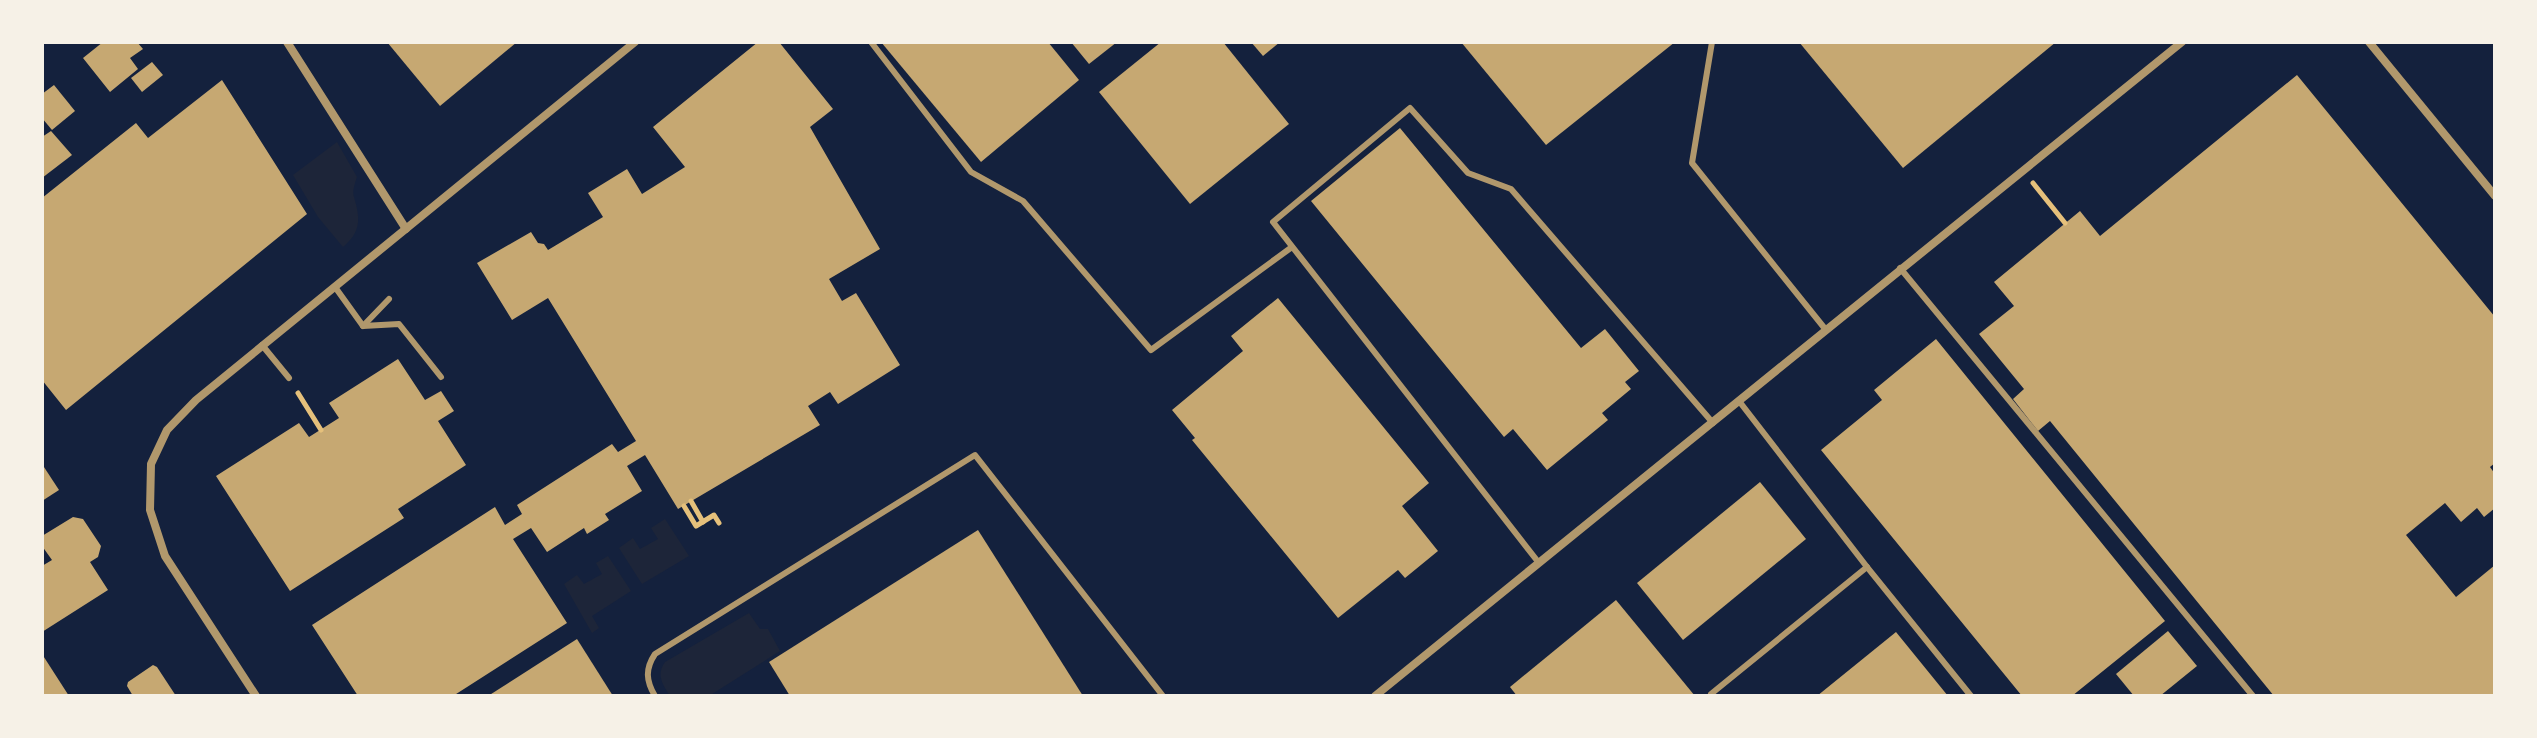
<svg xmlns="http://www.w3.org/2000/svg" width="2537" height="738" font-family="'DejaVu Sans',sans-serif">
<rect width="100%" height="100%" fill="#14213d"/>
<g fill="#1d2539">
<path d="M337,142l20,35c-2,6 -5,14 -3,20 6,21 8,34 -11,50l-25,-30 -25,-42z"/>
<polygon points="665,519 689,556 642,584 619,548 633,538 640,549 658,539 651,528"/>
<polygon points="608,556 631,591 592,616 599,628 592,633 564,584 577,575 584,584 602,574 596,563"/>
<path d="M749,613l11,16h8l12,22 -71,45h-39c-8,-13 -14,-21 -5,-34z"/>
</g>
<g fill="#c6a872">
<polygon points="103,42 137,42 143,49 130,58 138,69 110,92 83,58"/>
<polygon points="387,42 517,42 440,106"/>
<polygon points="758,42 779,42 833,109 810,127 880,249 829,279 842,301 856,293 900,365 838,404 830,392 808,406 820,425 678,509 645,455 627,466 642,491 605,514 609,520 587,534 584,528 547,552 531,528 513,539 567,623 453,696 358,696 312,625 495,507 505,525 522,514 517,505 612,444 618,452 636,441 548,298 512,320 477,263 531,232 538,243 544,244 548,250 603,217 588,193 627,169 642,194 685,167 653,127"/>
<polygon points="881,42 1048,42 1079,80 981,162"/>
<polygon points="1071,42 1117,42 1089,64"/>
<polygon points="1161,42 1223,42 1289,124 1190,204 1099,92"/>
<polygon points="1251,42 1280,42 1263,56"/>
<polygon points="1461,42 1675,42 1546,145"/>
<polygon points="1799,42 2056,42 1903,168"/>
<polygon points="152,62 163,75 142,92 131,78"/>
<polygon points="2297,75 2495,317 2495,463 2490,467 2495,474 2495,508 2484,517 2477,508 2461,522 2445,503 2406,535 2456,597 2495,565 2495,696 2274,696 2050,421 2038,431 2013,399 2024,389 1979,334 2014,306 1994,282 2080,211 2100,236"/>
<polygon points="222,80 307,214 66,410 42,380 42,198 136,123 148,138"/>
<polygon points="54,85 75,111 52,130 42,118 42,94"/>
<polygon points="1400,128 1581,348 1605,329 1639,371 1625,382 1631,389 1602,413 1608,420 1547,470 1513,429 1504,437 1311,201"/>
<polygon points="51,131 72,155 42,178 42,137"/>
<polygon points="1278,298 1429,483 1402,506 1438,551 1405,578 1398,570 1338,618 1192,440 1195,438 1172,410 1243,351 1231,336"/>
<polygon points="1936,339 2165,621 2072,696 2022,696 1821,450 1882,400 1874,390"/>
<polygon points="398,359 425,400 441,391 454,411 438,421 466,465 398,509 404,518 290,591 216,476 299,423 309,437 339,418 329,403"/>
<polygon points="42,464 59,490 42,501"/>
<polygon points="1760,482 1806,539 1683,640 1637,583"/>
<polygon points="73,517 83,519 101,546 98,557 90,562 108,590 42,632 42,566 52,560 42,546 42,536"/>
<polygon points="978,530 1083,696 790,696 769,662"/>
<polygon points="1616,600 1695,696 1517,696 1510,687"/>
<polygon points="2168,631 2197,666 2160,696 2134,696 2116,674"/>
<polygon points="1896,632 1948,696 1817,696"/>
<polygon points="577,639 613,696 488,696"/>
<polygon points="42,654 69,696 42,696"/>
<polygon points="153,665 157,667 176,696 133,696 127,686 128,682"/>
</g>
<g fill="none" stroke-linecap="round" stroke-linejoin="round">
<g stroke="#e5c07b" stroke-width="5">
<polyline points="2033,183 2065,223"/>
<polyline points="298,393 321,430"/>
<polyline points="691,501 703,522"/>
<polyline points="684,506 696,526 714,515 719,523"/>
</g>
<g stroke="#b1986c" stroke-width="6">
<polyline points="871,42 971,172 1023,201 1151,350 1292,247"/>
<polyline points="1712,42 1692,163 1826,330"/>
<polyline points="1900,268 2253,696"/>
<polyline points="335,287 363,326 399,324 441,377"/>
<polyline points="363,326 389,299"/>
<polyline points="262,345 289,378"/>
<polyline points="1739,401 1867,567 1971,696"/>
<polyline points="1539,563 1273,222 1410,108 1468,173 1511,189 1713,423"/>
<polyline points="1711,694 1867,567"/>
<path d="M655,696c-9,-15 -10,-27 0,-42l320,-199 188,241"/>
</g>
<g stroke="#b1986c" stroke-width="8">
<polyline points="287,42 406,229"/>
<polyline points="2369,42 2495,196"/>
<polyline points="256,696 165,556 150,510 151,464 167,430 196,400 635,42"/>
<path d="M1375,696c269,-218 537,-437 807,-654"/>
</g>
</g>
<rect width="2537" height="738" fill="none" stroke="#f6f1e7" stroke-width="88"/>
</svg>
